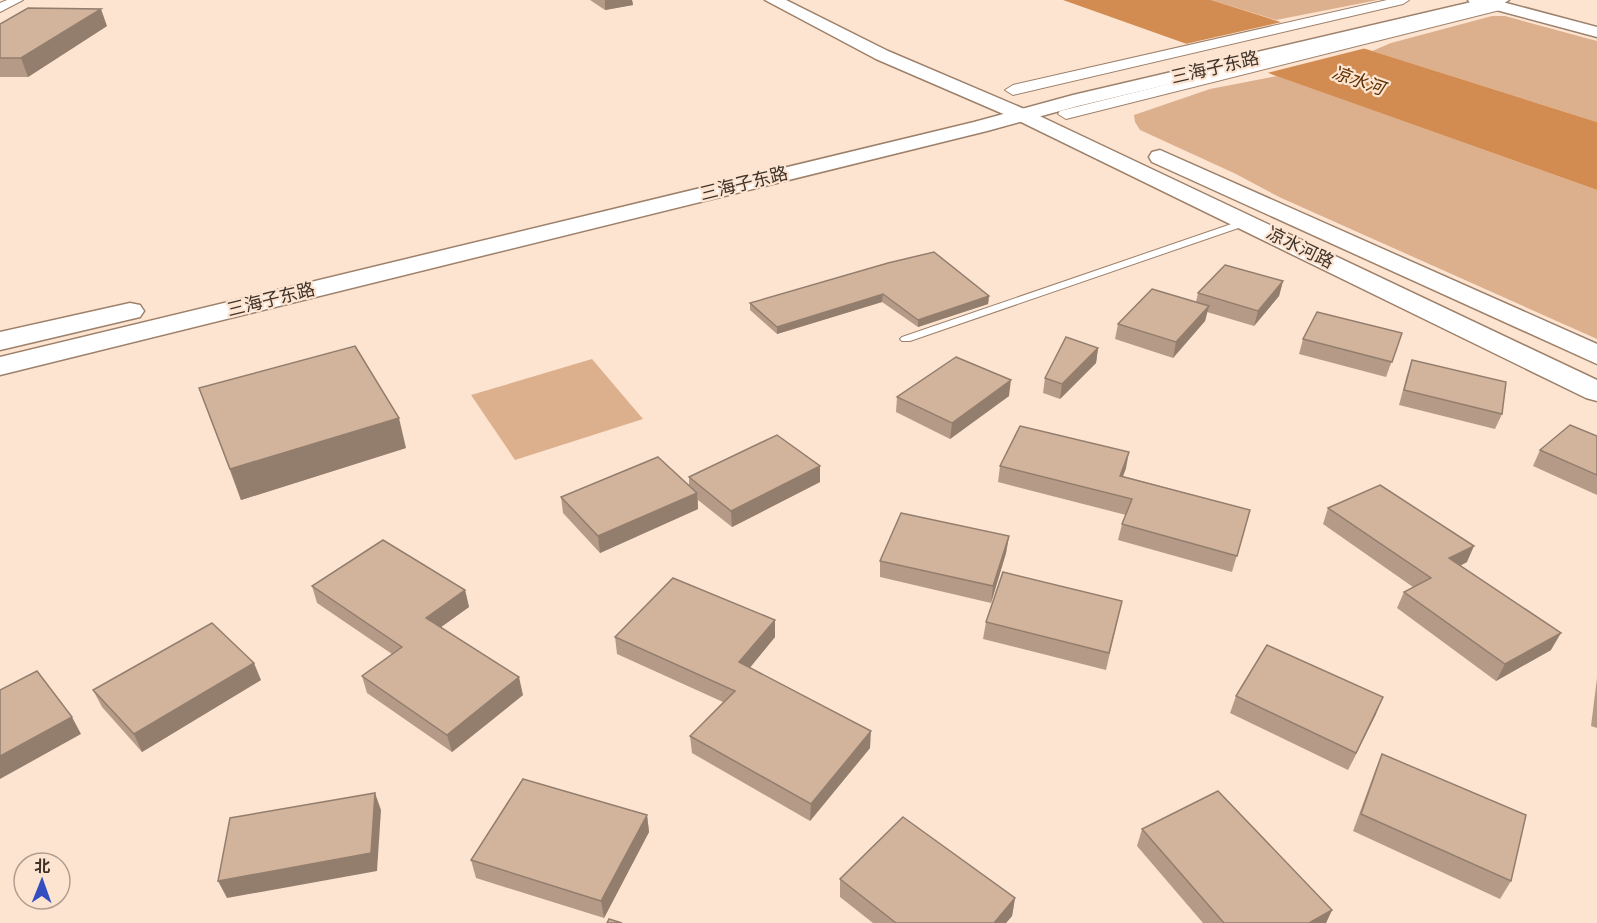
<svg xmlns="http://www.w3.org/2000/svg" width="1597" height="923" font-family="'Sofia Sans Condensed','Noto Sans SC',sans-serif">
<rect width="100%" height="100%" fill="#fde4d1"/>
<g fill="#ddb08d">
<polygon points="1211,0 1378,0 1276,20"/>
<polygon points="1492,16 1505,16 1597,41 1597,122 1372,51 1391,43"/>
<polygon points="1277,76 1597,190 1597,339 1279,197 1236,174 1140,130 1135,122 1134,115 1210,89"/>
<polygon points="592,359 643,419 515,460 471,395"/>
</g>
<polygon fill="#d28c52" points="1063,0 1211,0 1597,122 1597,190"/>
<polygon fill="#fde4d1" points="1286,21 1370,47 1263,74 1181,45"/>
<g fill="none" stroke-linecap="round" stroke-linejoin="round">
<g stroke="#9d806a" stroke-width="2">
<polygon id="lane" points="1246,219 1250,220 1250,224 910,341 902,341 900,339 902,337"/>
</g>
<g stroke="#9d806a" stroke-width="2">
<g id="street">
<polygon points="7,0 23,0 0,12 0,3"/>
<polygon points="1387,0 1409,0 1403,4 1013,95 1005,90 1013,85"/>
<polygon points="1500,2 1506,6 1504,9 1066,119 1058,114 1060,111"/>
</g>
</g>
<g stroke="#9d806a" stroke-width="3">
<g id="secondary">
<polygon points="765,0 786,0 888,51 1029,111 1597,380 1597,401 1586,398 1015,119 876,59"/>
<polygon points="1468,0 1495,0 1597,27 1597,37 1470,3"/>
<polygon points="1160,150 1597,344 1597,364 1152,162 1149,157 1152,152"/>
</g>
</g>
<g stroke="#9d806a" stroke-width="3">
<g id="primary">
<polygon points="1480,0 1509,0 1501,5 1078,106 987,131 0,375 0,357 974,122 1073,95"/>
<polygon points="130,303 140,305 144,311 140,317 0,350 0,332"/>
</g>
</g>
<use href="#lane" fill="#fff" fill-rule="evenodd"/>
<use href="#street" fill="#fff" fill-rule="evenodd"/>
<use href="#secondary" fill="#fff" fill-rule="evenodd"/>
<use href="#primary" fill="#fff" fill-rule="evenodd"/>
</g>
<g fill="#b59b87">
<polygon points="590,0 632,0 633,5 605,10"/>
<polygon points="0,24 107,26 28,77 0,77"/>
<polygon points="888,263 989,296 988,304 918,327 882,302 777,334 750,310 750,303"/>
<polygon points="1283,281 1279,296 1254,326 1207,312 1205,321 1173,358 1115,339 1118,324 1196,302 1198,293"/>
<polygon points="1402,333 1386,377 1299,354 1303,339"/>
<polygon points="1098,348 1096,363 1060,399 1043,393 1045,378"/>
<polygon points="1412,360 1502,414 1495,429 1399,405 1407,375"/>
<polygon points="199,388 406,448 241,500"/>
<polygon points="1009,396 950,439 896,412 897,397"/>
<polygon points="1597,436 1597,495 1533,466 1540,450"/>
<polygon points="820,466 820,482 732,527 698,500 698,509 600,553 563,513 561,497 689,486 689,477"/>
<polygon points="1000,466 1126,468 1123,476 1250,510 1232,572 1118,540 1122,524 1126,515 998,482"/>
<polygon points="1328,508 1467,562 1460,566 1551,650 1496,681 1397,608 1404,592 1413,587 1323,524"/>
<polygon points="1009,536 1006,553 991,603 880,577 880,561"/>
<polygon points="312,586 465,590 469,607 441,627 523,695 452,752 367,693 362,676 392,654 317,603"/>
<polygon points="1122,601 1106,670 983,639 986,622"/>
<polygon points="615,637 775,637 749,668 870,748 810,821 692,753 690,736 723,702 617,654"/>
<polygon points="1597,678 1597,728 1591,726"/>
<polygon points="261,680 142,752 102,707 93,690"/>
<polygon points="1236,696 1376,714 1348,770 1230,713"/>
<polygon points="1382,754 1511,881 1500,899 1353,831 1375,771"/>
<polygon points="647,815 649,832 604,918 476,878 471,860"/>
<polygon points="1142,829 1332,910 1326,923 1203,923 1137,846"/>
<polygon points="840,879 1015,898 1012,916 1006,923 873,923 840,897"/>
</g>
<g fill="#937e6e">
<polygon points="605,0 632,0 633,5 605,10"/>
<polygon points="101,9 107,26 28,77 21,58"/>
<polygon points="1283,281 1279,296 1254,326 1258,311"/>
<polygon points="883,294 882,302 777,334 777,327"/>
<polygon points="989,296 988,304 918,327 918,320"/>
<polygon points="1209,306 1205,321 1173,358 1176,342"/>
<polygon points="1098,348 1096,363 1060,399 1062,384"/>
<polygon points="1011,380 1009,396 950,439 952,423"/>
<polygon points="399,418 406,448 241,500 230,469"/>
<polygon points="1129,452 1126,468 1117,492 1120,476"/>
<polygon points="820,466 820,482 732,527 731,511"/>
<polygon points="697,493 698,509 600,553 598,536"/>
<polygon points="1009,536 1006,553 991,603 993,586"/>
<polygon points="1474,546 1467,562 1442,575 1449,558"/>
<polygon points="465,590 469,607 430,635 426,618"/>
<polygon points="775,620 775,637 740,680 739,662"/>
<polygon points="1561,633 1551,650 1496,681 1505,664"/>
<polygon points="254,663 261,680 142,752 134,734"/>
<polygon points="519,677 523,695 452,752 447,735"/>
<polygon points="1383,697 1376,714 1348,770 1356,753"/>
<polygon points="72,717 81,734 0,779 0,756"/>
<polygon points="871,731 870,748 810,821 811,804"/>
<polygon points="375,793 381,810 377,871 227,898 218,881"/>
<polygon points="647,815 649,832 604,918 601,901"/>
<polygon points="1015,898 1012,916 1006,923 994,923"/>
<polygon points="1332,910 1326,923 1309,923"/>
</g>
<g fill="#d2b49d" stroke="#937e6e" stroke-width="1.5">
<polygon points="28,8 101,9 21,58 0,58 0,24"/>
<polygon points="934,252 989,296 918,320 883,294 777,327 750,303 888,263"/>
<polygon points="1225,265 1283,281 1258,311 1198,293"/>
<polygon points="1152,289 1209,306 1176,342 1118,324"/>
<polygon points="1317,312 1402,333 1392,362 1303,339"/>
<polygon points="1066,337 1098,348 1062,384 1045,378"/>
<polygon points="355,346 399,418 230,469 199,388"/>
<polygon points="956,357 1011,380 952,423 897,397"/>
<polygon points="1412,360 1506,382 1502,414 1404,390"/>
<polygon points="1570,425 1597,436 1597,475 1540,450"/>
<polygon points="1020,426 1129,452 1120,476 1250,510 1237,556 1122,524 1132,499 1000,466"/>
<polygon points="777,435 820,466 731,511 689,477"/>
<polygon points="658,457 697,493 598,536 561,497"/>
<polygon points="1380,485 1474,546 1449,558 1561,633 1505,664 1404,592 1431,578 1328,508"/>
<polygon points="901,513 1009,536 993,586 880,561"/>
<polygon points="383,540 465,590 426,618 519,677 447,735 362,676 402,647 312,586"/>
<polygon points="1003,572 1122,601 1109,653 986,622"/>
<polygon points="673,578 775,620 739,662 871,731 811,804 690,736 735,691 615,637"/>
<polygon points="212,623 254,663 134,734 93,690"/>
<polygon points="1267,645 1383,697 1356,753 1236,696"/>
<polygon points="37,671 72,717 0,756 0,690"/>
<polygon points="1382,754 1526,815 1511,881 1361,814"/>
<polygon points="523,779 647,815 601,901 471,860"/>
<polygon points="1218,791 1332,910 1309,923 1224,923 1142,829"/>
<polygon points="375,793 371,853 218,881 230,818"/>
<polygon points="903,817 1015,898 994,923 896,923 840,879"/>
<polygon points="609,919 622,923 607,923"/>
</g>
<g text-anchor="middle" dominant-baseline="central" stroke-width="4.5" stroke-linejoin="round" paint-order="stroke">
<g font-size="18" fill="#3f3329" stroke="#fde4d1">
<text transform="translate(1215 68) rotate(-13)">三海子东路</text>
<text transform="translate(744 184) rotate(-14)">三海子东路</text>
<text transform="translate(1300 248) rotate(26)">凉水河路</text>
<text transform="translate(271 300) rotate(-14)">三海子东路</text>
</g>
<g font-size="18" font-style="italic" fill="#5f3101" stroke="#fde4d1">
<text transform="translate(1358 81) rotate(19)">凉水河</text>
</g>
</g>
<g transform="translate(42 881) rotate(1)"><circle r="28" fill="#fde4d1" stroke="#b19d8e" stroke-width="1.5"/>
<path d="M0-4.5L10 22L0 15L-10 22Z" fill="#354ebf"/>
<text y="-9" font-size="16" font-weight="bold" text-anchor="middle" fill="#3f3329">北</text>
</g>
</svg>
